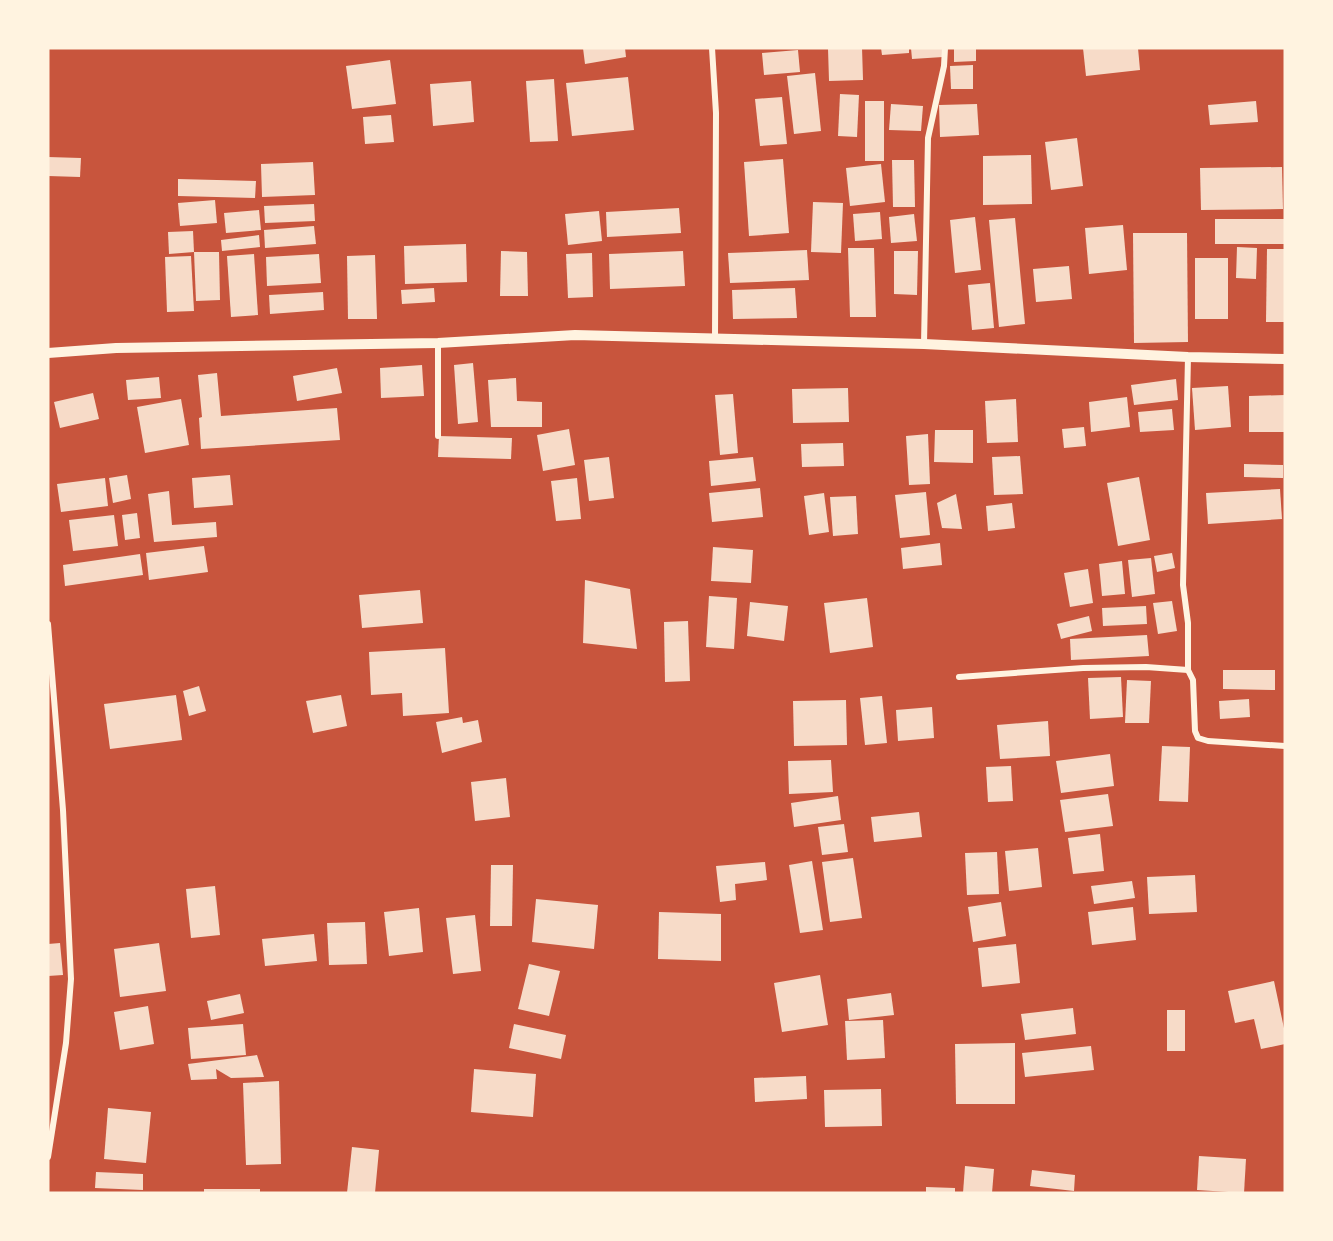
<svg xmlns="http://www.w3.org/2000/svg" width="1333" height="1241" font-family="'Roboto Condensed',sans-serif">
<rect width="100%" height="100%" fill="#c8553d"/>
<g fill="#f7dbc8">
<polygon points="583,48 625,48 626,57 585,64"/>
<polygon points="862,48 863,80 829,81 828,49"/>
<polygon points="881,48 909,48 909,53 882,55"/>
<polygon points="911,48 943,48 943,57 912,59"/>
<polygon points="954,48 976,48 976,61 954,62"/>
<polygon points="1083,48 1138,48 1140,70 1086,76"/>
<polygon points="798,50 800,72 764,75 762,53"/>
<polygon points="390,60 396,104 352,109 346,66"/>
<polygon points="973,65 973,89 951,89 950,66"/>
<polygon points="815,73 821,131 794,134 787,76"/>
<polygon points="628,77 634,130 572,136 566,83"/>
<polygon points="554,79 558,141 530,142 526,81"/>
<polygon points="471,81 474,122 433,126 430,84"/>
<polygon points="840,94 859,95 857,137 838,136"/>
<polygon points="782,97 787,144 760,146 755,99"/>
<rect x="865" y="101" width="19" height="60"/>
<polygon points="1256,101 1258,122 1210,125 1208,105"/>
<polygon points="891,104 923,106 921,131 889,130"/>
<polygon points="977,104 979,135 940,137 939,105"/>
<polygon points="391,115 394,142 365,144 363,117"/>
<polygon points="1077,138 1083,186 1051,190 1045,142"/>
<polygon points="1031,155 1032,204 983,205 983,156"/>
<polygon points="48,157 81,158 80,177 48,176"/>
<polygon points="783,159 789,233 749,236 744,162"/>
<polygon points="892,160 914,160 915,207 893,207"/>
<polygon points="313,162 315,195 262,197 261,164"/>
<polygon points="881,164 885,202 850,206 846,168"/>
<polygon points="1282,167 1283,209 1201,210 1200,168"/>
<polygon points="178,179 256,181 255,198 178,196"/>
<polygon points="215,200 217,223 180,226 178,203"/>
<polygon points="813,202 843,203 841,253 811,252"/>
<polygon points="314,204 315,221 265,223 264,206"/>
<polygon points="679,208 681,233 607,237 606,212"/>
<polygon points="259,210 261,230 226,233 224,213"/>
<polygon points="599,211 602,241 568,245 565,214"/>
<polygon points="880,212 882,239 855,241 853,214"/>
<polygon points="914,214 917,241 891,243 889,217"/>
<polygon points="975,217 981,270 955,273 950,220"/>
<polygon points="1015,218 1025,324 999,327 989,220"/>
<rect x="1215" y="219" width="70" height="25"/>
<polygon points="1123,225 1127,270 1089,274 1085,228"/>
<polygon points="314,226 316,244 265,248 264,230"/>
<polygon points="193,231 194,252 169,254 168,232"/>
<polygon points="1133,233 1187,233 1188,342 1134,343"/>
<polygon points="259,235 260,247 222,251 221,240"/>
<polygon points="466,244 467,282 405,284 404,246"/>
<polygon points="1237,247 1257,248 1256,279 1236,278"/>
<polygon points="848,248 874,248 876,317 850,317"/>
<polygon points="1267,249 1284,249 1284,322 1266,322"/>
<polygon points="807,250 809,280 730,283 728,253"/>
<polygon points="501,251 527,252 528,296 500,296"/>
<polygon points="683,251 685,286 610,289 609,254"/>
<polygon points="894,251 918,251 917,295 894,294"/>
<polygon points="194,252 219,252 220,300 196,301"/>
<polygon points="592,253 593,297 568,298 566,254"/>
<polygon points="254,254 258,315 231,317 227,256"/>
<polygon points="319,254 321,283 267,286 266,257"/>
<polygon points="375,255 377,319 348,319 347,256"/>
<polygon points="191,256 194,311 167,312 165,257"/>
<rect x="1195" y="258" width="33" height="61"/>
<polygon points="1069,266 1072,299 1036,302 1033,269"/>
<polygon points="990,283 994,328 972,330 968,285"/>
<polygon points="434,288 435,302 402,304 401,290"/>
<polygon points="795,288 797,318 733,319 732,290"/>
<polygon points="323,292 324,310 270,314 269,295"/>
<polygon points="473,363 478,422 458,424 454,365"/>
<polygon points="422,365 424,396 381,398 380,368"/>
<polygon points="337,368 342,393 297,401 293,376"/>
<polygon points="217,373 221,416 337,408 340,440 201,449 199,418 202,417 198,375"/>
<polygon points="159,377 161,398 128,400 126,380"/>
<polygon points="516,378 517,401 542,402 542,427 491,427 488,380"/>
<polygon points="1176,379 1178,400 1134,405 1131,385"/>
<polygon points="1228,386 1231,427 1195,430 1192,388"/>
<polygon points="848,388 849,422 793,423 792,389"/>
<polygon points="93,393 99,419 60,428 54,402"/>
<polygon points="733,394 738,453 720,455 715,395"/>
<polygon points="1285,395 1285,432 1249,432 1249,396"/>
<polygon points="1127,397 1130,427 1091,432 1089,402"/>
<polygon points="181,399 189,445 145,453 137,407"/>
<polygon points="1016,399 1018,442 987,443 985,401"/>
<polygon points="1172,409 1174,430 1140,432 1138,412"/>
<polygon points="1084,427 1086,446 1064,448 1062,429"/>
<polygon points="569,429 575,465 543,471 537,435"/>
<polygon points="935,430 973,430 973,463 934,462"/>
<polygon points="928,434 930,484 909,485 906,436"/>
<polygon points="439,436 512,438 511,459 438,457"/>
<polygon points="843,443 844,466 802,467 801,444"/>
<polygon points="1020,456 1023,494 994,495 992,457"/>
<polygon points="609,457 614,498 589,501 584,460"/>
<polygon points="753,457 756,481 711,486 709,461"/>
<polygon points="1244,464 1283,465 1283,478 1244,477"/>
<polygon points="127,475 131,499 113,503 109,478"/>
<polygon points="230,475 233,505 194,508 192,478"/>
<polygon points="1139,477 1150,540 1118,546 1107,483"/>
<polygon points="105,478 108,506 61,512 57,484"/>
<polygon points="577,478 581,519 556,521 551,481"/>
<polygon points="760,488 763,517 712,522 709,493"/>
<polygon points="1280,489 1282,519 1208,524 1206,493"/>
<polygon points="169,491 172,525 216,522 217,537 154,542 148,494"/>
<polygon points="926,492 930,535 900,538 895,495"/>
<polygon points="824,493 829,532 809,535 804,496"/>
<polygon points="956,494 962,529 942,528 937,503"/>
<polygon points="856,496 858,534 833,536 830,497"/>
<polygon points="1012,503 1015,528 988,531 986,506"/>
<polygon points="137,513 140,538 125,540 122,515"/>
<polygon points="114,515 118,546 73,551 69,520"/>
<polygon points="940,543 942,565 903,569 901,548"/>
<polygon points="204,546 208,572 149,580 146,553"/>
<polygon points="713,547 753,550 751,583 711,581"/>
<polygon points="1172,553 1175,568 1157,572 1154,556"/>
<polygon points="140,554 143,575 65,586 63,565"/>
<polygon points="1151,558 1155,594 1132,597 1128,560"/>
<polygon points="1122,561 1125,594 1102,596 1099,564"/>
<polygon points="1088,569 1093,603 1070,607 1064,573"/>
<polygon points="585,580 630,589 637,649 583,643"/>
<polygon points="420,590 423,623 362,628 359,595"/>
<polygon points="709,596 737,598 734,649 706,647"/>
<polygon points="867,598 873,647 830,653 824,603"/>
<polygon points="1172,601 1177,631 1158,634 1153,603"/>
<polygon points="750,602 788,606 784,641 747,636"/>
<polygon points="1146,606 1147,624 1103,626 1102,608"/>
<polygon points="1089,616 1092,631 1061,639 1057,624"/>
<polygon points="688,621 690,681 665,682 664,622"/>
<polygon points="1147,635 1149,656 1071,660 1070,639"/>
<polygon points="445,648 449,713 403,716 402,693 371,695 369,652"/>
<polygon points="1223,670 1275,670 1275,690 1223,689"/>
<polygon points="1121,677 1123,717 1090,719 1088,678"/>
<polygon points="1127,680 1151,681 1149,723 1125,723"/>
<polygon points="199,686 206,711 189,716 183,691"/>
<polygon points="176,695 182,740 110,749 104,704"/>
<polygon points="341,695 347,726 313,733 306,701"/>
<polygon points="882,696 887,743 865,745 860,698"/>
<polygon points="1249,699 1250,717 1220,719 1219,701"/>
<polygon points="846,700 847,745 794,746 793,701"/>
<polygon points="932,707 934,738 898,741 896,710"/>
<polygon points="462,717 463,723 478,720 482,742 442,753 436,722"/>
<polygon points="1048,721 1050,756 1000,759 997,725"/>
<polygon points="1162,746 1190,747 1188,802 1159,801"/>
<polygon points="1110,754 1114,786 1061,793 1056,761"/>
<polygon points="831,760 833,792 789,794 788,761"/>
<polygon points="1011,766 1013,801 988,802 986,767"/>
<polygon points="506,778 510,817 475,821 471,782"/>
<polygon points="1108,794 1113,826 1065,832 1060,800"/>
<polygon points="838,796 841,820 794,827 791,803"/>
<polygon points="919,812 922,837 874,842 871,817"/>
<polygon points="844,824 848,852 822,855 818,827"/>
<polygon points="1100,834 1104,871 1073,874 1068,838"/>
<polygon points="1038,848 1042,887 1009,891 1005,851"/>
<polygon points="997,852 999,894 967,895 965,853"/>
<polygon points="853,858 862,918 830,922 822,862"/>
<polygon points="812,861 823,930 800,933 789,865"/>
<polygon points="765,862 767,880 735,884 736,900 720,902 716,866"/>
<polygon points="491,865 513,865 512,926 490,926"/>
<polygon points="1195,875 1197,912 1149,914 1147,877"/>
<polygon points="1132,881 1135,898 1094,904 1091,886"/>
<polygon points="215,886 220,935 191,938 186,889"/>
<polygon points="536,899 598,905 594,949 532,942"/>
<polygon points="1001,902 1006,936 973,942 968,907"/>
<polygon points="1133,907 1136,940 1092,945 1088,912"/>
<polygon points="419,908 423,952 389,956 384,912"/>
<polygon points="659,912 721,914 721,961 658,959"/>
<polygon points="475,915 481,971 453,974 446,918"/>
<polygon points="365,922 367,964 329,965 327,923"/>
<polygon points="314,934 317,961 265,966 262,939"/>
<polygon points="60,943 63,975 48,976 48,944"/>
<polygon points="159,943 166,991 120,997 114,949"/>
<polygon points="1016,944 1020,983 982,987 978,948"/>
<polygon points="529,964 560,971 549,1016 518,1009"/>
<polygon points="820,975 828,1025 782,1032 774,983"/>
<polygon points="1274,981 1285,1033 1285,1044 1261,1049 1254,1019 1235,1023 1228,991"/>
<polygon points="891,993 894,1015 849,1020 847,999"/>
<polygon points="240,994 244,1013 211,1020 207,1001"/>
<polygon points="148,1006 154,1044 120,1050 114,1012"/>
<polygon points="1073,1008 1076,1034 1025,1040 1021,1014"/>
<rect x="1167" y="1010" width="18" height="41"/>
<polygon points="883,1020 885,1058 847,1060 845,1021"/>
<polygon points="243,1024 246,1055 191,1059 188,1028"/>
<polygon points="514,1024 566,1035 561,1059 509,1048"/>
<polygon points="1015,1043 1015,1104 956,1104 955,1044"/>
<polygon points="1091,1046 1094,1070 1025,1077 1022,1053"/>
<polygon points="257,1055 264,1077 231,1078 216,1069 217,1079 191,1080 188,1064"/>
<polygon points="474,1069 536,1074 533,1117 471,1112"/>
<polygon points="806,1076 807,1099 755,1102 754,1078"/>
<polygon points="279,1081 281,1164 246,1165 243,1083"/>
<polygon points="881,1089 882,1126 825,1127 824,1090"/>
<polygon points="108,1108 151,1112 146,1163 104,1159"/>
<polygon points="352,1147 379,1150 375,1193 347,1193"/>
<polygon points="1199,1156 1246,1159 1244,1193 1197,1190"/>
<polygon points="965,1166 994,1169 992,1193 963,1193"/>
<polygon points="1032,1170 1075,1175 1074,1191 1030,1186"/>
<polygon points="96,1172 143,1174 143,1190 95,1188"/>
<polygon points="926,1187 955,1188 955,1193 926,1193"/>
<rect x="204" y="1189" width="56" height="4"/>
</g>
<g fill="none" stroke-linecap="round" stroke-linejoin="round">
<g stroke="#fff3e0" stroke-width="6">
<polyline points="712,48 716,113 715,338"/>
<polyline points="924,344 928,138 944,66 945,48"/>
<polyline points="1188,357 1183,585 1188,623 1188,670 1193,680 1195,731 1198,738 1208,741 1285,746"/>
<polyline points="438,436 438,343"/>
<polyline points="48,624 63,810 71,979 66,1043 48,1157"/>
<polyline points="959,677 1083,668 1146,667 1188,670"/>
</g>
<polyline stroke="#fff3e0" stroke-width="10" points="48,353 116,348 438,343 575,335 924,344 1188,357 1285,359"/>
</g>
<rect width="1333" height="1241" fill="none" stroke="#fff3e0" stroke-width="99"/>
</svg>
